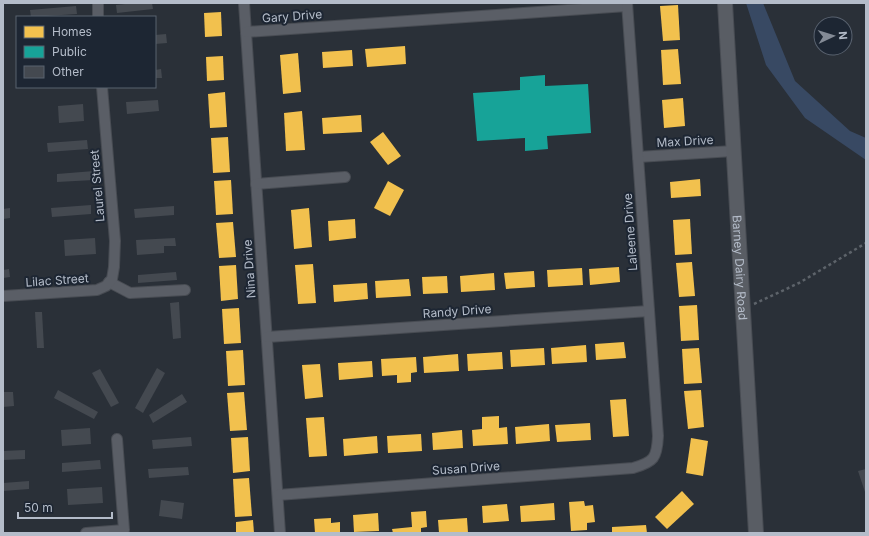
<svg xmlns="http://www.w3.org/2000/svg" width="869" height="536" font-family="Inter,sans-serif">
<rect width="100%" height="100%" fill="#2a3038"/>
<polygon fill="#384963" points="746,3 763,3 795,81 850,131 866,138 866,160 805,118 766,65"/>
<g fill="#f2c14e">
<polygon points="678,5 680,40 663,41 660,6"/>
<polygon points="221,12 222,36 205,37 204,13"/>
<polygon points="405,46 406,64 367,67 365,49"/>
<polygon points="678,49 681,84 663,85 661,50"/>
<polygon points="352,50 353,66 323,68 322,52"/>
<polygon points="298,53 301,92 283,94 280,55"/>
<polygon points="223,56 224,80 207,81 206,57"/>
<polygon points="225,92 227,127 210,128 208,94"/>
<polygon points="683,98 685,126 664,128 662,100"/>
<polygon points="302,111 305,150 286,151 284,113"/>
<polygon points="361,115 362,132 323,134 322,118"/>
<polygon points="383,132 401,156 388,165 370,142"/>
<polygon points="228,137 230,172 213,173 211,138"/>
<polygon points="700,179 701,196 671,198 670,182"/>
<polygon points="231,180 233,214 216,215 214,181"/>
<polygon points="388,181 404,190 390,216 374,208"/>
<polygon points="309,208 312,247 294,249 291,210"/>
<polygon points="355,219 356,238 329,241 328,221"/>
<polygon points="690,219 692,254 675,255 673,220"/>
<polygon points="233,222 236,257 219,258 216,223"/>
<polygon points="692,262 695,296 679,297 676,263"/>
<polygon points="313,264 316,303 298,304 295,265"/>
<polygon points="236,265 238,299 221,301 219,266"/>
<polygon points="619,267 620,282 590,285 589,269"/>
<polygon points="582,268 583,285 548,287 547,270"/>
<polygon points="534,271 535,287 506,289 504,273"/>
<polygon points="494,273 495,290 461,292 460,276"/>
<polygon points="447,276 448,293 423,294 422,277"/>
<polygon points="409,279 411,296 376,298 375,281"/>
<polygon points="367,283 368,299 334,302 333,285"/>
<polygon points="697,305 699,340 681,341 679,306"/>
<polygon points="239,308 241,343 224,344 222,309"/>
<polygon points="624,342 626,358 596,360 595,344"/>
<polygon points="586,345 587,362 552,364 551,348"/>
<polygon points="544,348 545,365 511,367 510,350"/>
<polygon points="699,348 702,383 684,384 682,349"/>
<polygon points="243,350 245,385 228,386 226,351"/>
<polygon points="502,352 503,369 468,371 467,354"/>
<polygon points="458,354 459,371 424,373 423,357"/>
<polygon points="416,357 417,372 411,373 411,382 397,383 397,375 382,376 381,359"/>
<polygon points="372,361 373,377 339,380 338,363"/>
<polygon points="320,364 323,397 305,399 302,365"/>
<polygon points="701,390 704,427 688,429 684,391"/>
<polygon points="244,392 247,430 230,431 227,393"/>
<polygon points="626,399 629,436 613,437 610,400"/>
<polygon points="499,416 499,428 507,427 508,444 473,446 472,430 482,429 482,417"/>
<polygon points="324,417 327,456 309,457 306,418"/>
<polygon points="590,423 591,440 557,442 555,425"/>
<polygon points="549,424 550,441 516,444 515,427"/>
<polygon points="462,430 463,448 433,450 432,433"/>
<polygon points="421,434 422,451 388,453 387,436"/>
<polygon points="377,436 378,453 344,456 343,439"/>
<polygon points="248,437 250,471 233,473 231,438"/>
<polygon points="691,438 708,441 703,476 686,473"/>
<polygon points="249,478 252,516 235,517 233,479"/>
<polygon points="682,491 694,504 667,529 655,517"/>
<polygon points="584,501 585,506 593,505 595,522 587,523 587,530 571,531 569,502"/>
<polygon points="554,503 555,520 521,522 520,506"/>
<polygon points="507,504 509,521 483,523 482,506"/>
<polygon points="426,511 427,527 421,528 421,533 393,533 392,529 412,527 411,512"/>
<polygon points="378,513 379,531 354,532 353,515"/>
<polygon points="331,518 331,523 340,522 340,533 315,533 314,519"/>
<polygon points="467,518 468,533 439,533 438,520"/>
<polygon points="253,520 254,533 236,533 236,522"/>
<polygon points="646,525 647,533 612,533 612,527"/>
</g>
<polygon fill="#17a398" points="545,75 545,86 588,84 591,133 547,136 548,149 525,151 525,138 477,141 473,93 520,90 520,77"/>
<g fill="#444950">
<polygon points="134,3 152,3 153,9 117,13 116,5"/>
<polygon points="76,6 77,14 31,17 30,10"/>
<polygon points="166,34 167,43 155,44 155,35"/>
<polygon points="161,69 162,78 155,78 155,70"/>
<polygon points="158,100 159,111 127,114 126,102"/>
<polygon points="83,104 84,121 59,123 58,106"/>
<polygon points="87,140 88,149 48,152 47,143"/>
<polygon points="94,171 94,180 57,182 57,174"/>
<polygon points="91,205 91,214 52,217 51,208"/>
<polygon points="174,206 174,215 135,218 134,209"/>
<polygon points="10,208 10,218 3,219 3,209"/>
<polygon points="95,238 96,254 65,256 64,240"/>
<polygon points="175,238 176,246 164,246 164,253 137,255 136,240"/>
<polygon points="9,269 10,277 3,278 3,270"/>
<polygon points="176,272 177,280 138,283 138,275"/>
<polygon points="179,302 181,338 173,339 170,303"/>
<polygon points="35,312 42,312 44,348 37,348"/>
<polygon points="157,368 165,373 143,413 135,408"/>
<polygon points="100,369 119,403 111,407 92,373"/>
<polygon points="58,390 98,412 94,419 54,398"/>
<polygon points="3,392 13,392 14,406 3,407"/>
<polygon points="182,394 187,402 153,423 149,415"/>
<polygon points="90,428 91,444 62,446 61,430"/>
<polygon points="191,437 192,446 153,449 152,440"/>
<polygon points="25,450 25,459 3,460 3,451"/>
<polygon points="100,460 101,469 62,472 62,463"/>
<polygon points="188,467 189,475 149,478 148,469"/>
<polygon points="866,469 866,495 858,471"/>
<polygon points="29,481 29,489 3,491 3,483"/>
<polygon points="102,487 103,503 68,505 67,489"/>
<polygon points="161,500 184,503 182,519 159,516"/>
</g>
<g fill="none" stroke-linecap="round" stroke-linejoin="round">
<g stroke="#484c53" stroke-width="12">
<g id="street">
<polyline points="98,3 98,17"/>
<polyline points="244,3 280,533"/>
<polyline points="246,32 627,6"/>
<polyline points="638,157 733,151"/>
<polyline points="256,184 345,177"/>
<polyline points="109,282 130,293 185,290"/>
<polyline points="3,296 97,290 106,286 112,279 114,267 115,241 102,87"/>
<polyline points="267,337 649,311"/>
<path d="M278,495l355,-27c21,-6 24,-10 25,-32l-31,-433"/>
<polyline points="86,533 124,530 117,439"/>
</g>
</g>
<g stroke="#484c53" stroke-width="16">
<g id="secondary">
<path id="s1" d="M725,3l31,530"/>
</g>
</g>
<polyline stroke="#5d636a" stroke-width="2.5" stroke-dasharray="3 3" stroke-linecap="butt" points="754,304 799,283 866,243"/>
<use href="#street" stroke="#5a5e66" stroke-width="10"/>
<use href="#secondary" stroke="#595d64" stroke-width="14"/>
</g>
<g text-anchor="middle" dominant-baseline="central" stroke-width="4" stroke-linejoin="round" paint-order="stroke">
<g font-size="12" fill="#b4bcc9" stroke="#1d2633">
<text transform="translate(292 16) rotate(-4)">Gary Drive</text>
<text transform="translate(685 141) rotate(-3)">Max Drive</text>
<text transform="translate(97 186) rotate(-95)">Laurel Street</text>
<text transform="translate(630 232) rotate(-94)">Laleene Drive</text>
<text stroke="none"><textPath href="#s1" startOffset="265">Barney Dairy Road</textPath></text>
<text transform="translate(249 269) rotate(-94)">Nina Drive</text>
<text transform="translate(57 280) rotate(-4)">Lilac Street</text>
<text transform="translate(457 311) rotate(-4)">Randy Drive</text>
<text transform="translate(466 468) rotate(-4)">Susan Drive</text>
</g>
</g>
<rect width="869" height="536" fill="none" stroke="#b4bcc9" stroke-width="8"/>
<rect x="16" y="16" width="140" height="72" fill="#1d2633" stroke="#59626f"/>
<rect x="24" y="26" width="20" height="12" fill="#f2c14e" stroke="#59626f"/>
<text x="52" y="36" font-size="12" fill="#b4bcc9">Homes</text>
<rect x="24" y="46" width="20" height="12" fill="#17a398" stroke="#59626f"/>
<text x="52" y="56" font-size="12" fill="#b4bcc9">Public</text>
<rect x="24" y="66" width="20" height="12" fill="#444950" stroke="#59626f"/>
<text x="52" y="76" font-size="12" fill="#b4bcc9">Other</text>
<g transform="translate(833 36) rotate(86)"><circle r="19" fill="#1d2633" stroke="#59626f"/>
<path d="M0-3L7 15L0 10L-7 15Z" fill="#848b96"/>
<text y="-6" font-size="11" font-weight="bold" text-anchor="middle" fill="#b4bcc9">N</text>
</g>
<path d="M18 512v6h94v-6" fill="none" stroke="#b4bcc9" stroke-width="2"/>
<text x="24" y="512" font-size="12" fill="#b4bcc9" stroke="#1d2633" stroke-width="3" paint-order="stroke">50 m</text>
</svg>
